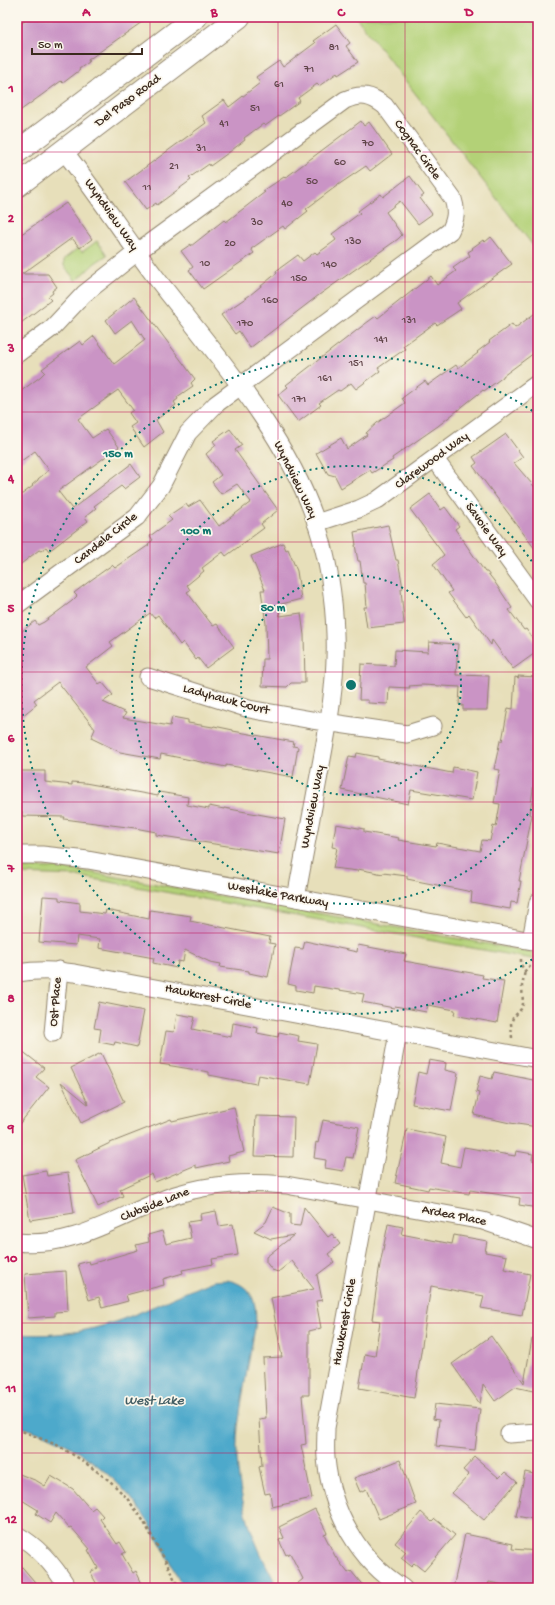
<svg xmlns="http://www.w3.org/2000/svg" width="555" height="1605" font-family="'Gochi Hand',sans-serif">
<rect width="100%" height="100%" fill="#fbf7ec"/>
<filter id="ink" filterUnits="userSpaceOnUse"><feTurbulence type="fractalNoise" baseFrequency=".025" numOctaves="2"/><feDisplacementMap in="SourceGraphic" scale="8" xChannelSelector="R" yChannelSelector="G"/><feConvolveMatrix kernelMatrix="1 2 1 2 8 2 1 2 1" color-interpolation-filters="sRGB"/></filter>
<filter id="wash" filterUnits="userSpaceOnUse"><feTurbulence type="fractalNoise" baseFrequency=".012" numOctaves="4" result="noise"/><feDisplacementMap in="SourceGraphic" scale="16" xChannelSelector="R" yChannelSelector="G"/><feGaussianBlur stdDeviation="0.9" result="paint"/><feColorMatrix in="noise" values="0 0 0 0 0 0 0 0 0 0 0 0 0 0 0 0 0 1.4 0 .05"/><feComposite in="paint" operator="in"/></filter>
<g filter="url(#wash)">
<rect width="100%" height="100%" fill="#e7dfba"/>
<g fill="#b3d177" stroke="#777e4a">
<polygon points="356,17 538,17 538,252"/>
<polygon points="97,241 107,255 95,263 76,281 64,266 64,259 78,248 82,252"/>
<polygon points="17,867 59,868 95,873 538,953 538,960 77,876 17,874"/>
</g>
<path fill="#4da9cb" stroke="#446a74" d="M227,1280c26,5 31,23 28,48 -6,33 -13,66 -17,99 -6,56 12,114 41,161h-96c-15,-29 -28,-59 -48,-85 -21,-27 -57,-56 -89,-68 -9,-3 -19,-6 -29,-9v-92c28,2 58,0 85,-8 38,-11 74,-31 111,-45z"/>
<g id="blocks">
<g fill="#ca94c5">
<polygon points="30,17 149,17 88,60 89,62 79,69 80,70 63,83 61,81 17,113 17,27"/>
<polygon points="336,24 350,43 346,46 358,62 338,75 337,73 319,86 317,84 298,98 300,101 265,126 263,124 244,138 245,140 228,153 210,166 209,164 189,178 191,180 157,205 156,203 146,210 125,182 206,123 202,116 224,100 229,107 260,83 256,77 279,61 283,67 315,43 313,41"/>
<polygon points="361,121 364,126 369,122 392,154 370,171 366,166 338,185 306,209 308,211 285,229 283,226 251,249 254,253 203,289 189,270 193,267 181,251 191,244 191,246 224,220 226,222 265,192 263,191 284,177 285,178"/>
<polygon points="410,176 424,195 420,198 432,214 418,224 400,201 386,212 402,235 398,239 319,295 250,348 239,331 235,334 221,315 250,295 277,273 276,271 298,255 303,261 315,252 317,254 336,240 332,234 360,213 358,211 381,194 383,197"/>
<polygon points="66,203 92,239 80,248 72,238 22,274 48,274 57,287 52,291 53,293 48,297 51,300 17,326 17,303 22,300 17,293 17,237"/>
<polygon points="491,237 512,264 457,303 461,309 437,325 435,323 403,346 405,349 378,368 380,371 356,389 351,383 340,391 338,390 319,403 321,405 298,422 278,395 288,387 286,385 365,324 376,316 378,318 431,276 437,285 456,271 453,268 470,256 468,252 473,249 472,248 483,240 485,242"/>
<polygon points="134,297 195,379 191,383 193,386 177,397 178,399 174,402 176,405 156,420 163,432 144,447 130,427 136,423 129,413 133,410 118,390 78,419 92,438 106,429 119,447 58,491 72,509 131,464 140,477 124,489 121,486 94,506 96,508 85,517 88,521 49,551 46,547 41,551 39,550 17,567 17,498 33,486 32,485 38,480 38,479 49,470 35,451 17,464 17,394 40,377 45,372 42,369 80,341 83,345 94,336 114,364 145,340 132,320 115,333 106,320"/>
<polygon points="538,311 538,350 503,376 503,377 484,391 483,390 438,426 392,458 393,460 372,473 370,470 341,488 335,476 328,474 316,453 341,438 347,449 367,435 366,433 377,423 405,403 402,398 425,381 428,385 456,365 458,368 478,353 477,352 490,342 489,341 512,324 515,328"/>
<polygon points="230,429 242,445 235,450 278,510 261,524 264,528 226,556 223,552 202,568 204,571 187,585 190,590 187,592 213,626 217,624 234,647 206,668 198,658 196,660 183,642 180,645 158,615 154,618 150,613 110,642 113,646 86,667 99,684 102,682 113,695 103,702 126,713 123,718 170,726 172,717 188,720 188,723 213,727 214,726 233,730 233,731 294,742 293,746 298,747 293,777 226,765 226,767 161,754 160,759 120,752 91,738 95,729 58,682 34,700 37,704 17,720 17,635 35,621 38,625 44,622 72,601 77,596 74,593 91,580 112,565 115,568 149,545 148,544 153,540 150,536 172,520 168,516 186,504 188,507 200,500 219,526 251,502 237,484 221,494 212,482 221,475 206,454 216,445 213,441"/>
<polygon points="506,434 523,457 514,463 538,491 538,553 473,466 477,463 473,457"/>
<polygon points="430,494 441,510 445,507 459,526 455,529 485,572 487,572 494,581 512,608 509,610 524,630 526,629 538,646 538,651 513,669 492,640 491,645 469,614 466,617 448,593 452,591 433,564 444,555 410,509"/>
<polygon points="388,525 396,560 398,560 403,588 401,589 404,624 367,628 364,607 367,607 365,583 363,583 360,561 358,561 355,545 356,545 354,532"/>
<polygon points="283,543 286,550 288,549 297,571 301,599 278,605 280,616 301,613 304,635 305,683 291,683 287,687 262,686 263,659 267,659 266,624 261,590 265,590 251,556"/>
<polygon points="429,642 458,644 456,675 489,676 487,710 463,710 463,705 459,705 460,687 422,685 409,686 410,688 389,687 388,704 368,703 368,700 359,700 361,664 394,666 395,650 428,652"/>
<polygon points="518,676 538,677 538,772 535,772 530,814 532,815 519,881 521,881 517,903 511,902 510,909 471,902 472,892 407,879 407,876 383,873 383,874 358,869 358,871 333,868 337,848 332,847 336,824 364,829 364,832 399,838 398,840 436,846 437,843 480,851 482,840 490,841 493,826 496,827 500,804 494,803 500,770 494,769 500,741 502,741 508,708 513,709 515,677 519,678"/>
<polygon points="357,753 378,757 378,759 452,773 453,767 477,772 472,800 411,790 408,804 342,790 349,756 356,757"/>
<polygon points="17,771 45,771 45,782 72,785 72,782 85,783 158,796 159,792 188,797 187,805 209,809 209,806 224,809 224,808 285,819 279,854 156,835 156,832 135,828 64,819 65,817 22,816 22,811 17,810"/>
<polygon points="43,896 59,897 59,900 80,903 80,911 105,914 106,910 149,919 150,910 191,916 190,921 270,937 269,943 275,944 268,977 249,973 249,971 220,967 221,964 210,962 185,950 183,962 178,961 177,968 153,963 154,958 99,948 100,939 77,936 76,945 39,942"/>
<polygon points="305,941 357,952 358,945 406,954 404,961 483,975 482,978 504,981 497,1023 454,1015 455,1010 428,1005 426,1012 395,1006 394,1008 362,1002 364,994 314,986 313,993 296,990 296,986 288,984 295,948 303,949"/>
<polygon points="99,1002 144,1011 137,1047 115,1042 114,1045 99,1042 101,1029 94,1028"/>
<polygon points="177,1014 195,1017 192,1029 231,1037 233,1023 258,1028 257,1033 278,1037 279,1032 299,1036 298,1041 317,1044 310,1084 258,1075 256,1084 209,1075 209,1072 160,1064 166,1031 174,1032"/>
<polygon points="17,1047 44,1068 36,1077 49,1087 17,1127"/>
<polygon points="101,1053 124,1102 81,1123 61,1082 89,1105 71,1068"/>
<polygon points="429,1060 446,1063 445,1070 458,1073 451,1111 412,1104 418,1072 426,1074"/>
<polygon points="494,1072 538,1081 538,1127 510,1123 474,1115 479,1093 476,1092 480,1076 492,1079"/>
<polygon points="234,1107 244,1152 228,1156 229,1161 196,1168 196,1165 155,1182 152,1174 120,1189 123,1196 98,1207 75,1160 110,1143 171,1119 172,1121"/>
<polygon points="256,1116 294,1117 293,1157 254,1156"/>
<polygon points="323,1120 359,1127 353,1158 346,1157 343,1171 325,1168 326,1160 314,1158 316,1142 318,1143"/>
<polygon points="407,1129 446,1137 441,1163 460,1167 464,1147 515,1156 516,1151 533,1154 532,1160 538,1161 538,1208 519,1205 520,1198 489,1193 470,1190 469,1194 429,1187 428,1190 395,1183"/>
<polygon points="46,1171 47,1176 68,1173 74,1213 30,1220 22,1175"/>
<polygon points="273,1207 290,1214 290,1225 300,1226 304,1207 328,1237 332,1234 340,1244 328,1254 334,1262 317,1275 322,1300 316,1301 321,1328 309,1331 309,1395 302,1395 306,1444 301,1445 312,1498 272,1507 270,1493 265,1494 259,1467 262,1466 259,1419 266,1418 263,1358 282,1357 271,1298 314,1289 292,1261 278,1272 272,1270 266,1262 266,1257 294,1235 271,1239 254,1231 266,1222"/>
<polygon points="216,1211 219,1226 233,1224 238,1255 212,1259 213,1264 182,1270 183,1273 163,1279 164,1285 126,1295 128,1301 102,1308 99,1297 89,1300 78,1264 89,1261 90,1264 138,1250 136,1245 149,1242 148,1235 162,1231 166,1244 191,1238 188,1222 201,1220 200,1214"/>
<polygon points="388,1224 403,1227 401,1234 452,1244 454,1235 487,1241 485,1252 507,1256 504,1269 530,1274 522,1315 481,1308 484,1296 431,1286 414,1398 359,1388 365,1354 375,1356 380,1321 372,1320 379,1270"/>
<polygon points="66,1271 68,1311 55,1312 55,1316 28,1318 25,1274"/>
<polygon points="491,1336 524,1383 532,1339 538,1339 538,1392 515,1387 495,1401 483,1384 480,1404 452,1364"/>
<polygon points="435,1404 480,1409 475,1450 436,1446 439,1420 433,1419"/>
<polygon points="475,1457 499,1478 505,1472 517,1482 484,1520 452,1493 469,1475 463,1470"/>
<polygon points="400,1460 416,1504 379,1519 366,1489 360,1492 354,1478"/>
<polygon points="525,1472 538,1475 538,1520 516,1516"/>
<polygon points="17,1473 37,1481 45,1486 51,1476 73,1489 91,1510 95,1507 103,1516 100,1519 117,1544 120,1542 126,1552 122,1554 133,1573 136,1571 144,1588 99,1588 90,1572 98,1568 88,1550 90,1549 71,1527 69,1528 56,1513 50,1523 36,1514 38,1510 17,1497"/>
<polygon points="315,1509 327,1533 324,1534 335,1556 348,1573 351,1571 365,1588 292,1588 303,1579 290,1553 286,1555 279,1540 284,1538 279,1527"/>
<polygon points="421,1512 432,1522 435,1519 455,1535 424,1571 414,1563 411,1566 401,1558 406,1552 395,1543"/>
<polygon points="465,1534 513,1544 512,1549 538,1551 538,1588 519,1588 489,1582 487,1588 453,1588"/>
<polygon points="17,1561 40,1588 17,1588"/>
</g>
</g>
</g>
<g filter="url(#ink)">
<use href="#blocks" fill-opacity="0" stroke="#91846c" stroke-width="1"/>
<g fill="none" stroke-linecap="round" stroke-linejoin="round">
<g stroke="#91846c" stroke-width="19">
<g id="street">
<path d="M63,150c32,40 60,84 91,125 57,74 133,158 162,247 12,36 18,75 19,112 2,47 -7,94 -16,141 -8,41 -15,82 -23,123"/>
<path d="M17,354l35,-26 32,-34 53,-42 208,-152c16,-7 26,-5 40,6l68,93c4,12 3,20 -3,32l-234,173 -28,29 -27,53 -24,31 -120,88"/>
<polyline points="435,459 538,601"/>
<polyline points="316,523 359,509 376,501 538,383"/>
<polyline points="148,677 249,709 312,720 407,734 433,726"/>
<polyline points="17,855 42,855 88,860 538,942"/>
<polyline points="531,940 538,902"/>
<path d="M17,973c19,-3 38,-3 57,0l464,86"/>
<polyline points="53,1033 59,970"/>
<path d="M398,1033l-72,395c0,10 -1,20 0,30 5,53 32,102 77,130"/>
<path d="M17,1242c59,7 105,-29 158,-47 38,-12 71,-13 111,-10l197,36 55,19"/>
<polyline points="509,1434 538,1432"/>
<path d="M17,1535c22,12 38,32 51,53"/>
</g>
</g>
<g stroke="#91846c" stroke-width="24">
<g id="secondary">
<polyline points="17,152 196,17"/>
<polyline points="17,186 239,17"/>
</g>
</g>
<g stroke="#91846c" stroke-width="2.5" stroke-dasharray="3 3" stroke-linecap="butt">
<polyline points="521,959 521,965 525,971 529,967 532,961"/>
<polyline points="512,1038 511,1023 513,1018 521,1009 523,1004 522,986 525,971"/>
<polyline points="17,1429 57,1445 80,1459 110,1481 126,1497 141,1517 164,1558 179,1588"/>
</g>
<use href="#street" stroke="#fff" stroke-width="17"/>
<use href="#secondary" stroke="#fff" stroke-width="22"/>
</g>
</g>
<path fill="none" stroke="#c2185b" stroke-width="1" stroke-opacity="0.55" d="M150,17v1571M278,17v1571M405,17v1571M17,152h521M17,282h521M17,412h521M17,542h521M17,672h521M17,802h521M17,933h521M17,1063h521M17,1193h521M17,1323h521M17,1453h521"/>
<g fill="none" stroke="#0f766e" stroke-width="2" stroke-dasharray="2 4">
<circle cx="351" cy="685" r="110"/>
<path d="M538 799A219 219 0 1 1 538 571"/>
<path d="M537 956A329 329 0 1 1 537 414"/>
</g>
<g text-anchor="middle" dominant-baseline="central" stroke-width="3.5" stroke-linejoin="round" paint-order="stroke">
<g font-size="11" fill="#5f4448">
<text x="334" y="48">81</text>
<text x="309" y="70">71</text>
<text x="279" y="85">61</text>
<text x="255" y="109">51</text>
<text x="224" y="124">41</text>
<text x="368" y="144">70</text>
<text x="201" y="149">31</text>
<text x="340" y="163">60</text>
<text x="174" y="167">21</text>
<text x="312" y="182">50</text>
<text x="147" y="188">11</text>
<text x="287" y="204">40</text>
<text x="257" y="223">30</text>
<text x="353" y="242">130</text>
<text x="230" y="244">20</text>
<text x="205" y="264">10</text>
<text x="329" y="265">140</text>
<text x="299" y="279">150</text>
<text x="270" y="301">160</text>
<text x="409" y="321">131</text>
<text x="245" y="324">170</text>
<text x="381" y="340">141</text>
<text x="356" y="364">151</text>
<text x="325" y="379">161</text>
<text x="299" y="400">171</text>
</g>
<g font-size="13" fill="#3b2a1e" stroke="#fbf7ec">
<text transform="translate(128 101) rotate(-37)">Del Paso Road</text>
<text transform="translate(417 150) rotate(54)">Cognac Circle</text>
<text transform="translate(111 215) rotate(55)">Wyndview Way</text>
<text transform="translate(432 461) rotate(-36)">Clarewood Way</text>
<text transform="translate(295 480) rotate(64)">Wyndview Way</text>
<text transform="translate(486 530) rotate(54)">Savoie Way</text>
<text transform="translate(106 539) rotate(-38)">Candela Circle</text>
<text transform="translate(226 700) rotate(15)">Ladyhawk Court</text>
<text transform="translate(313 807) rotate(-79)">Wyndview Way</text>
<text transform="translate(278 895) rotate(10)">Westlake Parkway</text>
<text transform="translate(208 997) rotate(11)">Hawkcrest Circle</text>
<text transform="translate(56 1002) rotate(-85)">Ost Place</text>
<text transform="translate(155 1205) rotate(-22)">Clubside Lane</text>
<text transform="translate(454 1216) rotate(11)">Ardea Place</text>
<text transform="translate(345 1322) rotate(-80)">Hawkcrest Circle</text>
</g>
<g font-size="14" font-style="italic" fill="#425d63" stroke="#fbf7ec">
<text x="154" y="1401">West Lake</text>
</g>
</g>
<circle cx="351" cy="685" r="6" fill="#0f766e" stroke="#fbf7ec" stroke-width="2"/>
<g font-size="12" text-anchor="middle" font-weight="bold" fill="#0f766e" stroke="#fbf7ec" stroke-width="3.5" stroke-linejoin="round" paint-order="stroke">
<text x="118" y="457">150 m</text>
<text x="196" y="534">100 m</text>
<text x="273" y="611">50 m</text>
</g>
<rect width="555" height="1605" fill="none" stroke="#fbf7ec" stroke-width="44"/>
<path d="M32 48v6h110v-6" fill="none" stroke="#3b2a1e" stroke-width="2"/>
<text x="38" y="48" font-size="12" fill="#3b2a1e" stroke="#fbf7ec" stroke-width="3" paint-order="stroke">50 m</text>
<rect x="22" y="22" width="511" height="1561" fill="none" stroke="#c2185b" stroke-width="1.5"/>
<g font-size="13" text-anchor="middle" font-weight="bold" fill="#c2185b">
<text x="86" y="16">A</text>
<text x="214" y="16">B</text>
<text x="341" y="16">C</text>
<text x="469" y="16">D</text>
<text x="11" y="92">1</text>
<text x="11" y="222">2</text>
<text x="11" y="352">3</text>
<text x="11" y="482">4</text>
<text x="11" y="612">5</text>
<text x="11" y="742">6</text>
<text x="11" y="872">7</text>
<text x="11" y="1002">8</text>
<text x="11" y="1132">9</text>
<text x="11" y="1262">10</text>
<text x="11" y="1392">11</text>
<text x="11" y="1523">12</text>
</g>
</svg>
